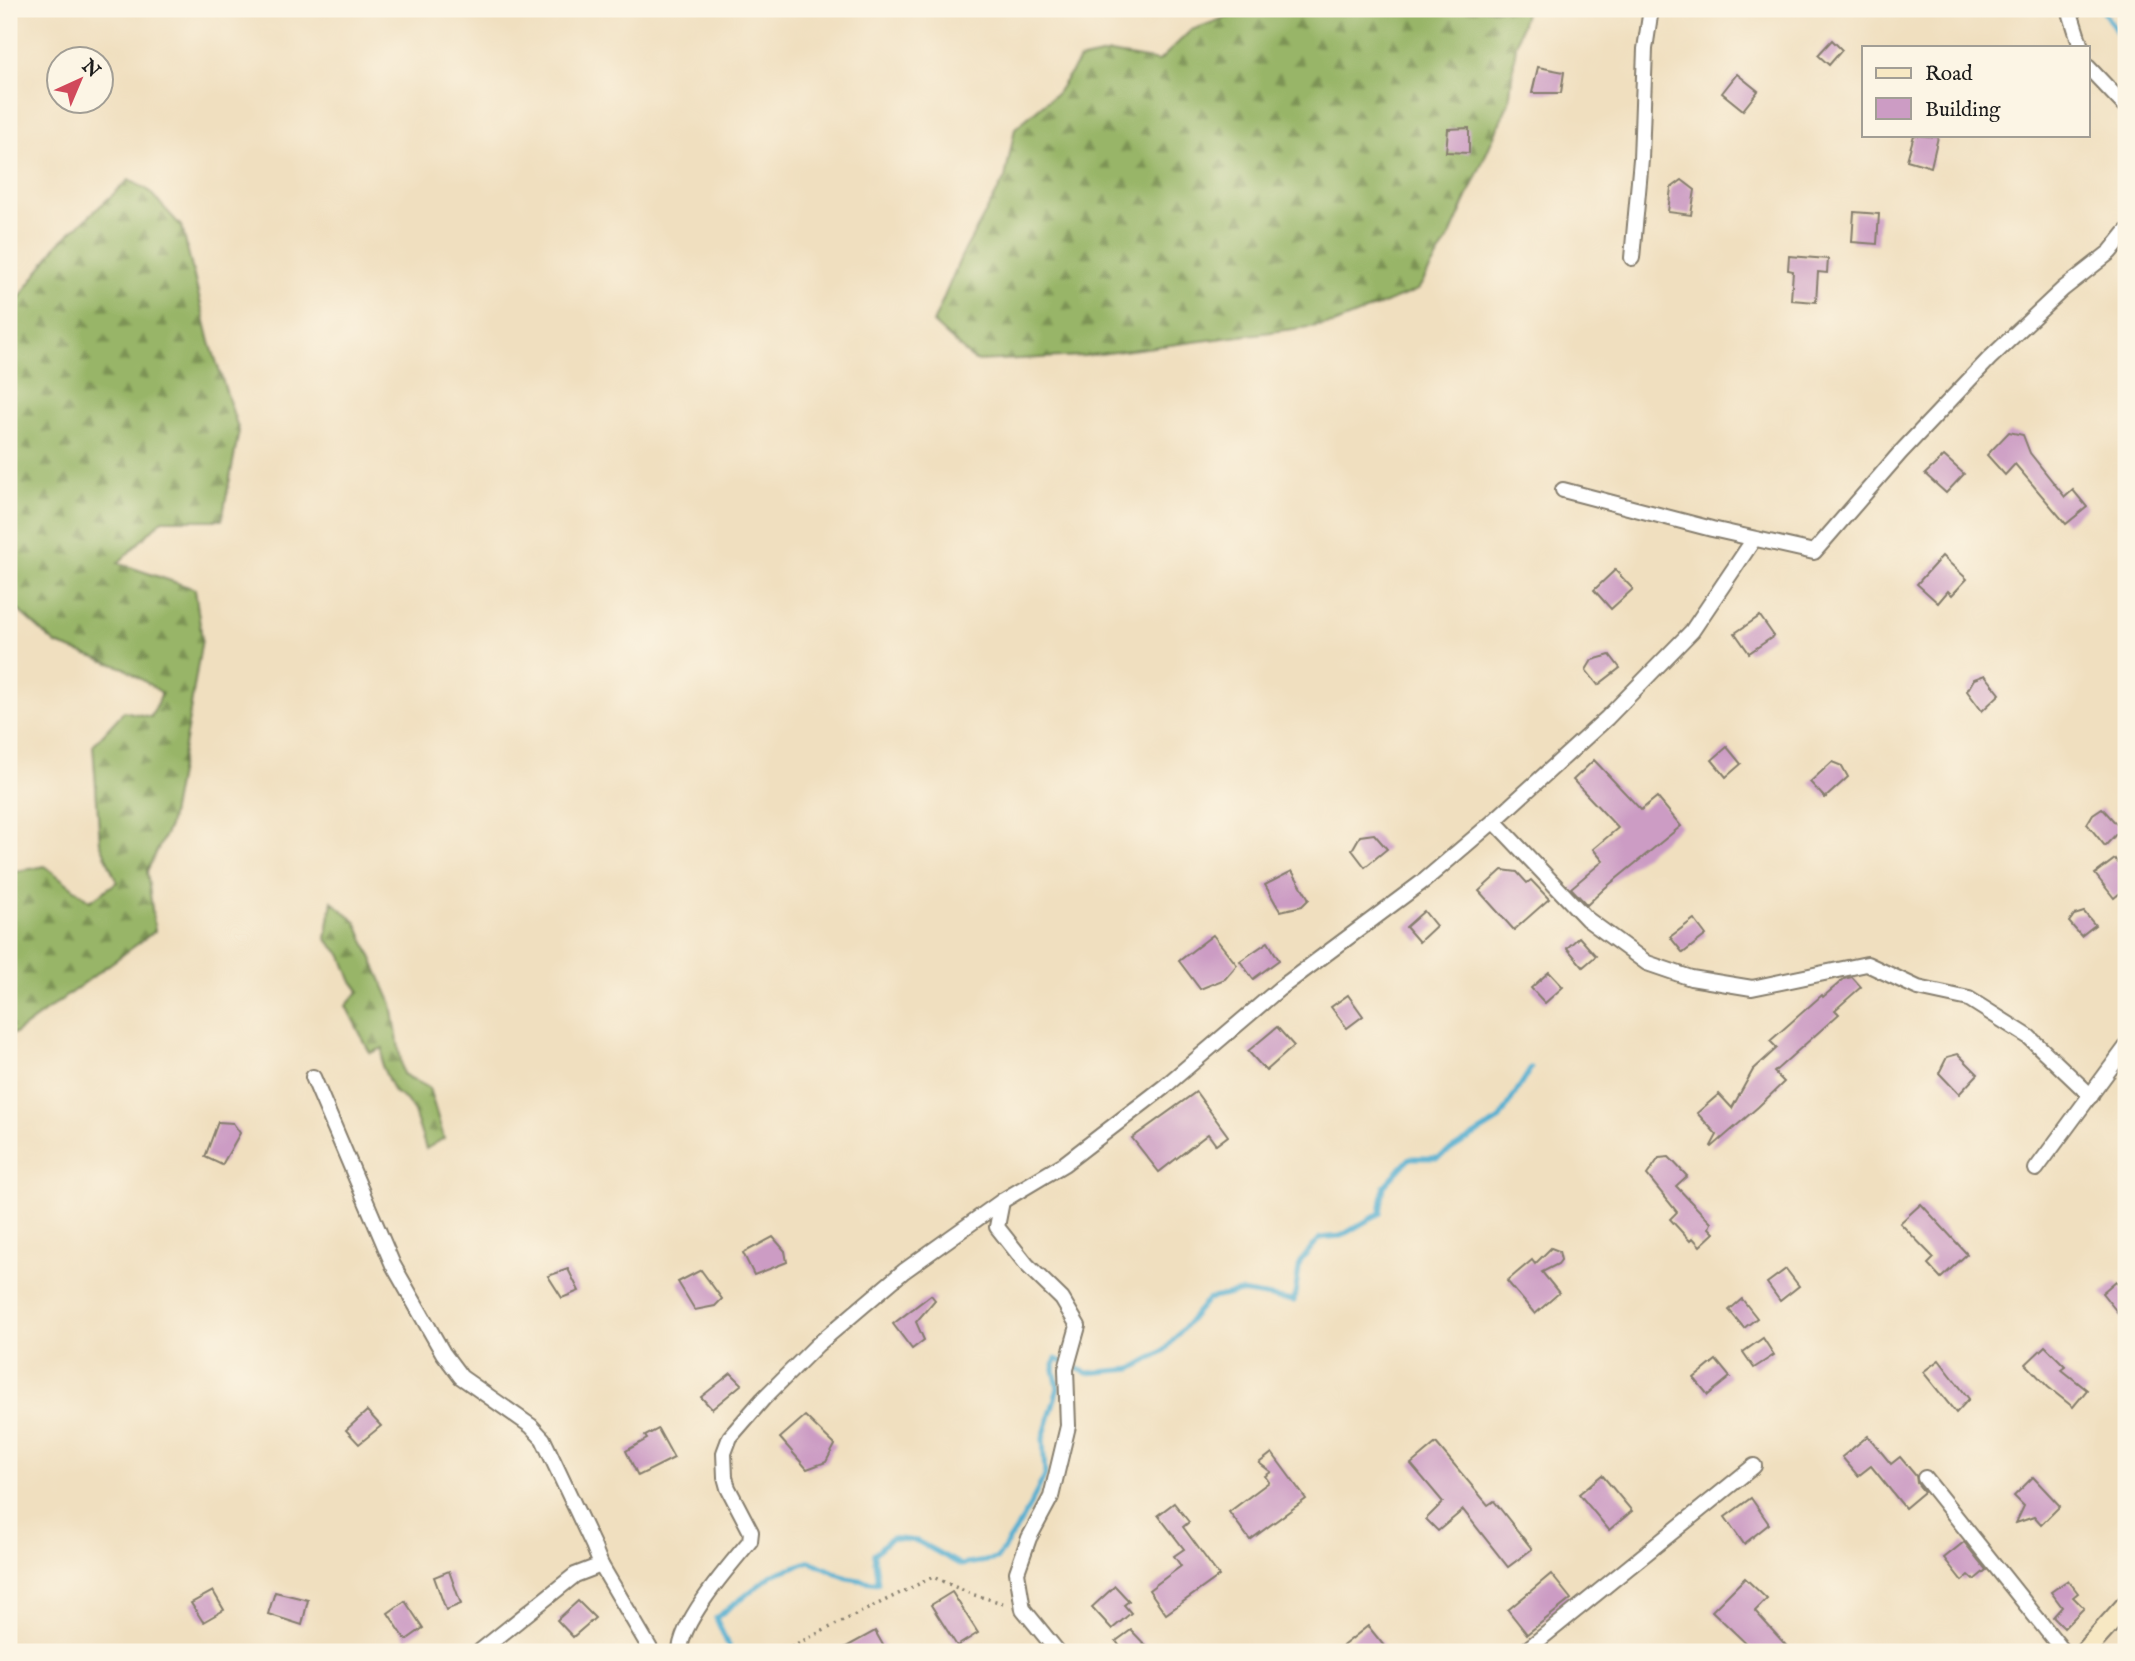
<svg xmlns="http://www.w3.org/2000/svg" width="2135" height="1661" font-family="'IM FELL English',serif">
<defs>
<pattern id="forest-firs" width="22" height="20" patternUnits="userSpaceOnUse" patternTransform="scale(1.75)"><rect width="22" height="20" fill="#98b567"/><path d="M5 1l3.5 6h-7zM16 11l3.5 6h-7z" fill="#7b9254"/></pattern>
</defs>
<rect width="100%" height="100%" fill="#fcf5e5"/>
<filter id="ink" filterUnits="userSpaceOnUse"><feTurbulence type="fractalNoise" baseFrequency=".0143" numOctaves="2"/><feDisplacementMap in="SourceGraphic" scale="14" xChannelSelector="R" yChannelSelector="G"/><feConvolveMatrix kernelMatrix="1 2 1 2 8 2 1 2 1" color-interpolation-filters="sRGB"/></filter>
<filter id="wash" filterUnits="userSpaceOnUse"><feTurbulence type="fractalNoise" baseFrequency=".00686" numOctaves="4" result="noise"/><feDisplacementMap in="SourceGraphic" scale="28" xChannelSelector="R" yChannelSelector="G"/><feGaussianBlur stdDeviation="1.57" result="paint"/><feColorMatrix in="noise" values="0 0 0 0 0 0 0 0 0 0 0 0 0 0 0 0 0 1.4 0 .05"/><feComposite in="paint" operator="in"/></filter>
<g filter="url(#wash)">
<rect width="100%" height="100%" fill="#f0dfbf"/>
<g fill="url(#forest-firs)" stroke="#5a6842" stroke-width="2">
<polygon points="1238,9 1526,9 1516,45 1509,102 1450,236 1418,290 1333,324 1084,356 975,361 933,323 961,257 1005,178 1015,128 1057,93 1079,60 1110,53 1159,61 1191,30 1233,15"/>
<polygon points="129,180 148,190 182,227 210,342 239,431 222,520 162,520 118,563 195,589 202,639 187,730 169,827 147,871 155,931 16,1033 9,1034 9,873 45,866 90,901 117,882 100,843 93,745 124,711 151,717 162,693 124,668 56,644 9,602 9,305 17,301 58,244"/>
<polygon points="332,901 356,922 392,1004 403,1074 429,1088 444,1138 426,1149 414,1112 406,1100 394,1092 382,1066 383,1048 370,1053 346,1006 359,991 351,980 342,956 326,939"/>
</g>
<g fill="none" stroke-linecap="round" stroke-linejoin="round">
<g stroke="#52aed0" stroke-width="5">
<polyline points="2102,9 2118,34 2126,54"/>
<polyline points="731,1652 716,1618 772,1575 810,1561 847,1578 878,1583 874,1554 891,1538 917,1541 961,1565 997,1559 1023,1519 1045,1475 1043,1438 1058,1388 1053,1365 1056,1359 1087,1373 1132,1369 1165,1350 1208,1299 1241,1292 1294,1301 1300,1262 1320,1238 1341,1236 1380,1213 1384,1186 1410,1158 1438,1158 1499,1120 1531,1068"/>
</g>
</g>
<g id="blocks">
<g fill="#cc9cc4">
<polygon points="1832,40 1842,50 1829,65 1818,55"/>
<polygon points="1538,67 1564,72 1561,93 1532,93"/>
<polygon points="1737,74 1758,91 1743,110 1722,93"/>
<polygon points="1469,128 1469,153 1446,152 1448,129"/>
<polygon points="1914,135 1938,137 1931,167 1907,160"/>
<polygon points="1682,180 1695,190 1691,215 1668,212 1671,188"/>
<polygon points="1854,212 1879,214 1877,244 1852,242"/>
<polygon points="1789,256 1828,259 1827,273 1818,272 1816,302 1791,300 1793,271 1788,270"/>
<polygon points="2009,432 2023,435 2030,453 2065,497 2073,490 2087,507 2066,524 2015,464 2005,475 1987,455"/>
<polygon points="1944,456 1964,474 1946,493 1925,474"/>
<polygon points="1942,556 1967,579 1952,595 1948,591 1938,603 1917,584"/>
<polygon points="1615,570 1633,589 1611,609 1594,590"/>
<polygon points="1760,616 1774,636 1749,653 1735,633"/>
<polygon points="1610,655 1620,668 1598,685 1586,670 1592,660"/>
<polygon points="1985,675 2000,694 1982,711 1967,691 1974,679"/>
<polygon points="1727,747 1741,764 1726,777 1712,760"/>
<polygon points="1594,760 1641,810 1657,797 1681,826 1605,888 1587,905 1571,888 1603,861 1593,849 1618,828 1573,780"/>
<polygon points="1832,762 1842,766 1848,777 1825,798 1810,782"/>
<polygon points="2102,808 2121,829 2105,846 2087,824 2093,814"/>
<polygon points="1374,834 1387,849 1365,867 1352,850 1360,836"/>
<polygon points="2115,859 2126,873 2126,888 2114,898 2095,874"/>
<polygon points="1502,870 1517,872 1527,883 1531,880 1549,899 1514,930 1479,891"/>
<polygon points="1292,871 1309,899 1302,906 1280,911 1265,885"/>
<polygon points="1424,911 1436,926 1419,942 1406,927"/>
<polygon points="2084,912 2095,925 2081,936 2069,922 2074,915"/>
<polygon points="1694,919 1706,935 1683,953 1670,937"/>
<polygon points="1213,935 1237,965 1225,979 1200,989 1179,961"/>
<polygon points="1579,937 1596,956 1583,967 1567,948"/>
<polygon points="1268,942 1279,960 1253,979 1240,961"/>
<polygon points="1549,972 1563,987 1545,1003 1531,988"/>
<polygon points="1852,977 1861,987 1835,1010 1839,1014 1774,1072 1784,1082 1758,1107 1712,1147 1711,1146 1717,1135 1697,1113 1719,1094 1732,1108 1753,1070 1777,1048 1770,1041 1822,995 1823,997 1844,979"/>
<polygon points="1348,995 1363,1016 1347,1028 1331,1007"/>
<polygon points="1277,1027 1294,1046 1266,1071 1248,1051"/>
<polygon points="1958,1054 1978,1074 1959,1094 1939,1073 1947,1057"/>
<polygon points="1196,1092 1228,1136 1216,1145 1208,1134 1159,1172 1132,1138"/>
<polygon points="218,1122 233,1123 240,1133 222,1165 205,1157"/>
<polygon points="1669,1157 1687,1176 1676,1186 1711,1223 1709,1228 1714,1233 1700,1246 1693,1238 1690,1241 1670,1219 1677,1212 1647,1175 1659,1158"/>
<polygon points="1921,1204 1967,1254 1941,1278 1928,1264 1934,1258 1900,1223"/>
<polygon points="773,1237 785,1251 787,1262 754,1275 743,1253"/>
<polygon points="1551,1248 1559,1251 1561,1260 1558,1264 1542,1272 1559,1293 1535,1314 1507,1281 1532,1260 1535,1264"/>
<polygon points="568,1269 579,1291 562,1298 548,1276"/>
<polygon points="1786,1269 1799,1286 1780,1301 1767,1283"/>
<polygon points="701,1270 722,1299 715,1306 695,1310 678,1282"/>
<polygon points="2116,1281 2126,1294 2126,1323 2102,1293"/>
<polygon points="931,1295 935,1300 916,1322 924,1340 912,1349 893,1324"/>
<polygon points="1742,1299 1757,1318 1744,1328 1729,1310"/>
<polygon points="1763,1338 1774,1355 1754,1368 1743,1352"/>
<polygon points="2045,1346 2065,1366 2061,1369 2087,1390 2073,1407 2048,1387 2026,1364"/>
<polygon points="1716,1360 1730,1377 1708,1395 1694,1378"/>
<polygon points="1939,1360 1969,1399 1956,1413 1923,1372"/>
<polygon points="731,1373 742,1384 712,1409 701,1397"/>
<polygon points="367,1411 381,1426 359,1444 346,1430"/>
<polygon points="805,1416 835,1445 826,1462 807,1469 780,1438"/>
<polygon points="658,1429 674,1458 638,1476 626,1451 647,1439 645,1436"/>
<polygon points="1868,1436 1891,1464 1900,1457 1916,1476 1917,1483 1924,1492 1905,1508 1871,1466 1858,1476 1842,1457"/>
<polygon points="1436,1443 1488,1505 1494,1501 1532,1549 1508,1567 1463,1510 1438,1531 1426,1519 1443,1502 1411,1464"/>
<polygon points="1272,1453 1306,1499 1250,1540 1229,1512 1269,1482 1265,1476 1271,1472 1259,1463"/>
<polygon points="1602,1475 1632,1511 1609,1530 1579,1494"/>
<polygon points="2033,1477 2060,1506 2041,1525 2034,1517 2016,1523 2024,1506 2014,1496"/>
<polygon points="1751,1498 1769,1524 1744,1544 1725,1517"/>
<polygon points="1174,1503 1189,1522 1183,1527 1219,1576 1166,1614 1149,1590 1181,1566 1174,1556 1184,1549 1158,1515"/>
<polygon points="1964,1542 1986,1570 1974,1580 1969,1575 1962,1581 1944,1558"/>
<polygon points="449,1571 461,1604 446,1610 434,1577"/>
<polygon points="1551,1574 1571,1599 1527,1634 1508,1610"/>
<polygon points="1745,1578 1767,1599 1755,1611 1792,1652 1755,1652 1712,1611"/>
<polygon points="2068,1580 2078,1593 2073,1597 2084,1608 2064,1628 2053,1617 2062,1607 2051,1592"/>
<polygon points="1115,1586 1129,1601 1124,1605 1131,1613 1112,1629 1092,1607"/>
<polygon points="213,1591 224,1610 203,1622 191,1603"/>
<polygon points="275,1592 308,1600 302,1625 268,1614"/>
<polygon points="952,1592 978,1633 957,1646 931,1605"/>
<polygon points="405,1601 423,1628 406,1640 388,1613"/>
<polygon points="578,1601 595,1618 573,1637 557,1620"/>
<polygon points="1368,1626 1389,1652 1335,1652"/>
<polygon points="1131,1630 1152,1652 1124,1652 1116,1641"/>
<polygon points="875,1631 887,1652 837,1652"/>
</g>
</g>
</g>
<g filter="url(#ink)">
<use href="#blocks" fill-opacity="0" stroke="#867e6e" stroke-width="2"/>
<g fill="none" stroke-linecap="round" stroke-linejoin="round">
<g stroke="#867e6e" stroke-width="18">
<g id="street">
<polyline points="2069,9 2081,47"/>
<polyline points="2088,67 2126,107"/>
<polyline points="1632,258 1641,159 1645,49 1651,9"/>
<polyline points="1563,490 1712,529 1814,552 1900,453 1989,359 2063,289 2110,252 2126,232"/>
<polyline points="1494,821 1587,919 1647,963 1691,978 1752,988 1867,964 1918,988 1969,999 2029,1037 2091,1096"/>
<polyline points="313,1077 393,1265 443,1353 461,1377 531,1426 543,1439 593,1545 601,1565 575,1575 479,1652"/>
<polyline points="2036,1169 2126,1047"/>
<polyline points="1002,1201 997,1227 1027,1265 1062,1299 1078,1326 1066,1369 1068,1426 1051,1497 1029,1538 1017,1572 1023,1609 1058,1652"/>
<polyline points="1925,1478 2064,1652"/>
<polyline points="601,1565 652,1652"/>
<path d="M680,1652c0,-30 50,-87 70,-111l1,-9 -23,-44 -3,-11 -1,-24 6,-16 33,-38 54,-54 87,-74 98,-70 62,-37 100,-77 115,-98 146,-109 69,-59 113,-103 85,-87 62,-92"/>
<polyline points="1524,1652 1754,1466"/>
</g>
</g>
<g stroke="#867e6e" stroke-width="23">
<polyline id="secondary" points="2084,1652 2126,1605"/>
</g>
<polyline stroke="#867e6e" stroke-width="3.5" stroke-dasharray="2 5" stroke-linecap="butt" points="787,1652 790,1647 933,1577 971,1594 1006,1604"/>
<use href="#street" stroke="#fff" stroke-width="14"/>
<use href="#secondary" stroke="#f7e8c3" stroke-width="19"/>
</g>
</g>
<rect width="2135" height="1661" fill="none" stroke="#fcf5e5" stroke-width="35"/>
<rect x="1862" y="46" width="228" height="91" fill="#fcf5e5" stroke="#a29e95" stroke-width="2"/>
<rect x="1876" y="68" width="35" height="10" fill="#f7e8c3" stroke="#a29e95" stroke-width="2"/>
<text x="1925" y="80" font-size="21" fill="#1c1c1c">Road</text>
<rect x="1876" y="98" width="35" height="21" fill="#cc9cc4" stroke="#a29e95" stroke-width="2"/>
<text x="1925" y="116" font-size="21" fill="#1c1c1c">Building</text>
<g transform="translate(80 80) rotate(44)"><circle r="33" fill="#fcf5e5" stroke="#a29e95" stroke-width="2"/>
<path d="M0-5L12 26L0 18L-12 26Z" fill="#d1495b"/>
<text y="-10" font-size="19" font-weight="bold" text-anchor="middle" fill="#1c1c1c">N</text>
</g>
</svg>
